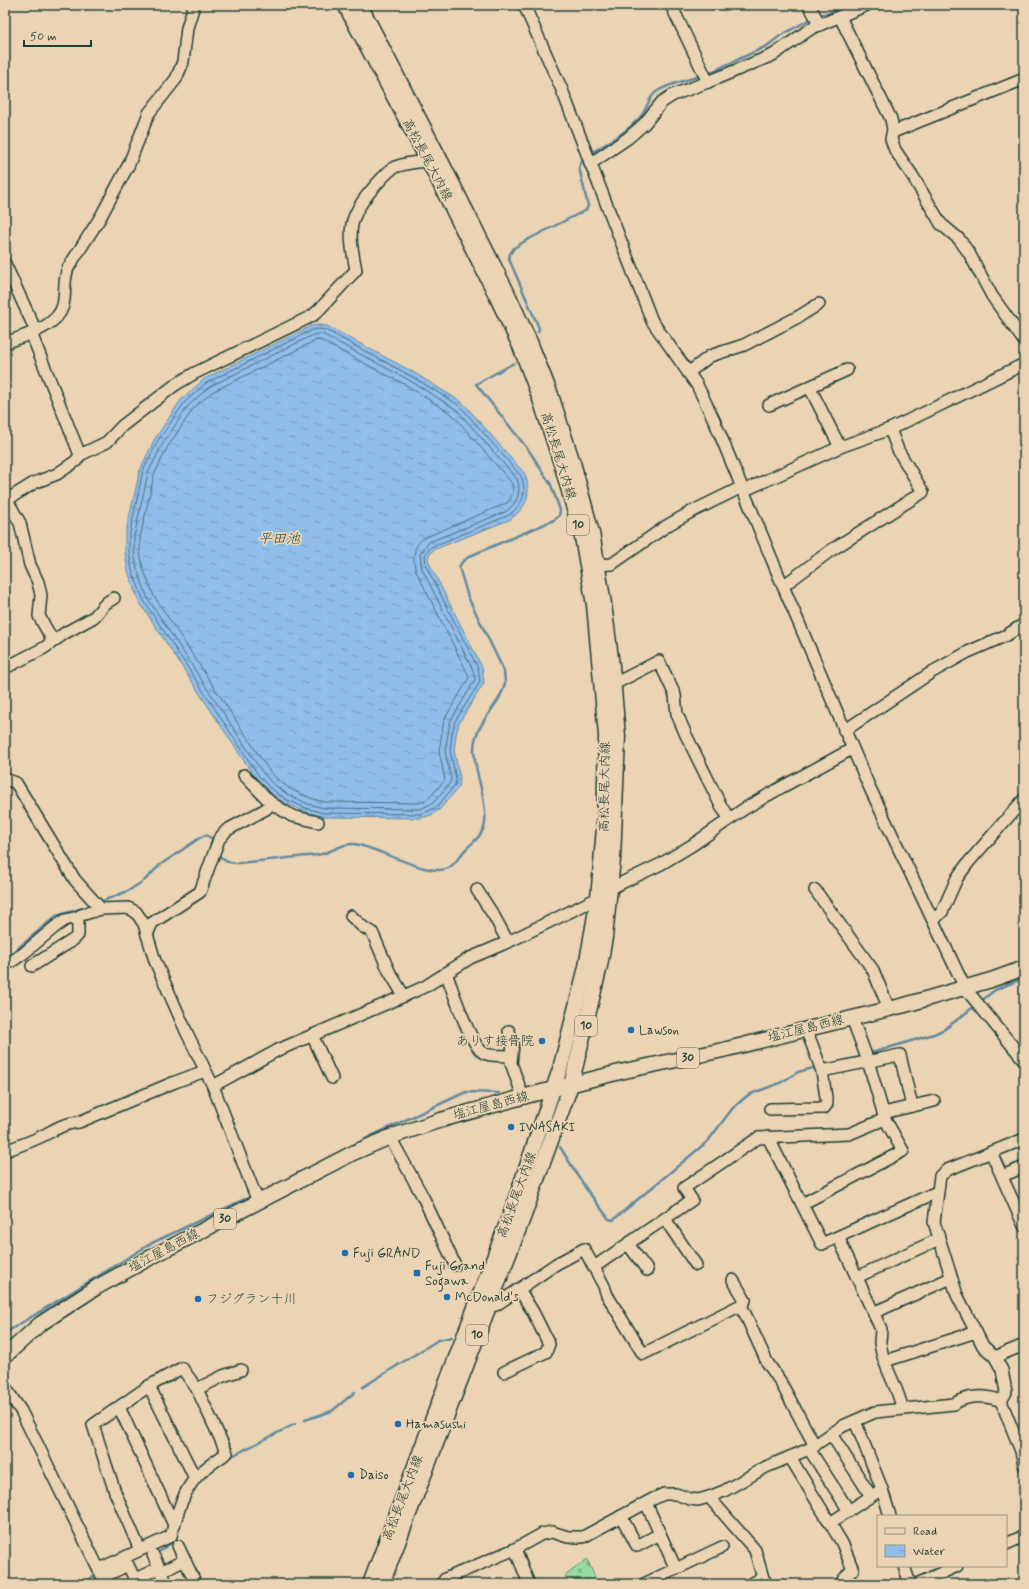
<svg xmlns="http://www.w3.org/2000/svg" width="1029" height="1589" font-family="Mynerve,'Klee One',sans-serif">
<defs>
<pattern id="cemetery-stones" width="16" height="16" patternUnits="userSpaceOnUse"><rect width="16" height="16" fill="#99dba6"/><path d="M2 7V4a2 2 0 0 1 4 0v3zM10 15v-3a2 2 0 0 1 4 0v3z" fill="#83bd90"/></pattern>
<pattern id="water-ripples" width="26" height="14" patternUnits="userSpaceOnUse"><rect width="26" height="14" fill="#91bdea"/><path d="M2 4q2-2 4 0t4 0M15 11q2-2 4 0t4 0" fill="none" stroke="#769bbe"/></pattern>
</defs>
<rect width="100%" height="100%" fill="#ead4b3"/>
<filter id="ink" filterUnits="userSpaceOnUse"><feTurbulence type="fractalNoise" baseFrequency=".025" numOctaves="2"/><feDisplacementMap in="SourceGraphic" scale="8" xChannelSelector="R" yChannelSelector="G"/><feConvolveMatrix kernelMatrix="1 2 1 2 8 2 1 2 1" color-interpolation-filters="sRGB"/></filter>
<g filter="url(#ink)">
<polygon fill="url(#cemetery-stones)" stroke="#5c8c6d" points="587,1559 598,1584 582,1584 578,1579 570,1584 565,1576"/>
<path fill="url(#water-ripples)" stroke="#638aa1" d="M319,325l8,1 86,46 50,31 62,71c7,20 2,34 -16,46l-76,30 -5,7 2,8 52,102 2,16 -25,40 -3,12 -2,15 6,29 -1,8 -20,23 -8,5 -10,3 -98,-1 -18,-5 -22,-10 -17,-12 -10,-11 -116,-176 -6,-14 -6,-18 -3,-18v-17l15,-66 14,-30 27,-40 23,-21 107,-53z"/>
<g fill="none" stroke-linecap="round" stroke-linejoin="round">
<g stroke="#4d707d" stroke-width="1">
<path d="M319,329l7,1 85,46 49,30 61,70c7,17 1,31 -14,40l-76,31 -6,8 1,11 52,102 2,14 -25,39 -3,13 -2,16 6,29 -1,6 -18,22 -8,4 -9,3 -97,-1 -17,-5 -21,-9 -16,-12 -10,-11 -115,-175 -12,-31 -3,-17v-16l14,-66 14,-29 28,-40 21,-19 106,-53z"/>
<path d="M320,334l4,1 85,45 48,30 60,69c5,13 0,25 -12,33l-76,30 -9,12 2,15 51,101 2,10 -25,42 -5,29 6,28 -1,4 -17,20 -13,6 -96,-1 -16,-4 -21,-10 -15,-11 -9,-10 -115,-174 -11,-30 -3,-17v-15l14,-64 14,-28 26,-39 21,-19 104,-52z"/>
<path d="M320,340l86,45 47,30 58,67c4,8 1,15 -4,21l-81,34c-13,7 -14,21 -10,34l51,101 2,6 -25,42 -5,31 6,29 -16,18 -10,5 -94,-1 -15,-4 -20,-9 -14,-11 -8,-9 -114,-173 -11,-28 -3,-16v-14l14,-63 13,-27 26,-39 19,-17 103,-51z"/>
</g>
<g stroke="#638aa1" stroke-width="2.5">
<polyline points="818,15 828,13 847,5"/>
<polyline points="707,74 767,46 780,36 812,18"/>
<path d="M591,153c18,-11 36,-21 50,-37 6,-7 8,-19 15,-24 13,-9 31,-11 46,-17"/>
<polyline points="538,332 539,328 509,259 510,254 514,248 525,241 586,210 588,206 579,167 582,161 585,158"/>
<path d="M218,853c5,9 11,10 20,10l79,-8c14,-2 24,-12 37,-11 22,2 77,36 96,23 5,-3 11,-13 16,-18 7,-7 18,-15 19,-26 2,-25 -10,-48 -11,-72 -1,-28 27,-45 31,-68 0,-4 -1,-8 -1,-12l-36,-74 -9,-30 3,-5 8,-6 84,-36 5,-4 1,-6 -9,-25 -21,-33 -54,-68 38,-21"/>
<polyline points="100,902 128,891 145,880 160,865 201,837 206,835 211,838 214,843"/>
<polyline points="5,959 56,916 93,905"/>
<polyline points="981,1001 995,990 1024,978"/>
<polyline points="868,1054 934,1034 945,1029 975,1006"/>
<polyline points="838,1062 864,1056"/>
<polyline points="560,1147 587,1190 609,1219 613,1220 708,1141 732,1109 748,1095 780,1083 798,1072 817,1067"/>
<polyline points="322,1161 369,1137 466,1092 499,1093"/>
<polyline points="266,1190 316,1165"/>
<polyline points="5,1333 152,1243 245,1199"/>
<polyline points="363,1387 438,1340 452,1337"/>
<polyline points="305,1420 332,1411 355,1392"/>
<polyline points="230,1457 295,1424"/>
<polyline points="195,1487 204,1477"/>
<polyline points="179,1527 182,1517"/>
<polyline points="160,1551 175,1540 176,1536"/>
<polyline points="79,1584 97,1575 97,1573"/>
</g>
<g stroke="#1f3d34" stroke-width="14">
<g id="minor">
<polyline points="524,5 562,90 652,321 697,385 714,420 783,586 868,784 965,988 1024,1060"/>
<polyline points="671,5 708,82"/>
<polyline points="809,5 820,25"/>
<polyline points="840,17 891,119 893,130 891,139 895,150 912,175 941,224 959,239 969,253 992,296 1024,341"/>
<polyline points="893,132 1024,79"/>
<polyline points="590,164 628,138 644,124 662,102 673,95 708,82 773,55 812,28 867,5"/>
<polyline points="5,264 36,331"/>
<polyline points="31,333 80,455"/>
<path d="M5,343c18,-7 53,-16 58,-38 3,-12 0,-24 5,-37l32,-50 29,-54 20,-51 27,-34 7,-17 4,-34 7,-23"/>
<polyline points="688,373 710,356 744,345 798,317 819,304"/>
<polyline points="810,388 840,447"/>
<polyline points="769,405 847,370"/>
<polyline points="743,491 840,447 890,429 928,411 1024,364"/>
<polyline points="7,500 20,523 30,565 38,582 41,595 39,616 53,641"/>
<path d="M5,501l29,-18 23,-9 19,-13 4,-6 27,-13 15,-16 53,-41 20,-12 117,-57 6,-5 38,-41c-8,-40 -9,-53 19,-84 6,-6 12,-15 20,-19 12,-5 27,-5 39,-7"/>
<polyline points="598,565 612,564 668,525 691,512 742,487"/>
<polyline points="783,586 830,551 923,492 898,450 890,429"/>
<polyline points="5,668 44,648 65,633 94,617 106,603 114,598"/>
<polyline points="614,684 659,661 675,695 677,714 686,735 722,808 730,819"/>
<polyline points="844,731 932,672 968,652 1007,635 1024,624"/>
<polyline points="244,775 271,803 292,816 318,822"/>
<polyline points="5,779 16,783 75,880 101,909 128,908 136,912 144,924 155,961 186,1031 213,1086 258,1202"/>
<polyline points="477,890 494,916 508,942"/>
<polyline points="815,890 873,970 889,1009"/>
<polyline points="351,916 363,927 372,932 389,971 404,996"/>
<polyline points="933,920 942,912 957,878 968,863 1024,799"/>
<polyline points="147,935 152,923 200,892 219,839 227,830 266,809 271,803"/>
<polyline points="11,962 24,953 55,927 65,920 78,917"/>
<polyline points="32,966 73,940 78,935 78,917 81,915 101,909"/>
<path d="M446,973c7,17 24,73 38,80 6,4 19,2 27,3"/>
<polyline points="806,1029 822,1071"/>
<polyline points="509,1031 513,1044 511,1063 523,1097"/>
<polyline points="312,1035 332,1078"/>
<polyline points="213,1086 278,1050 404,996 426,986 470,958 508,942 598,898 611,888 661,864 694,844 744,809 782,787 852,749"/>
<polyline points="770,1109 824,1108 827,1104 822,1071 900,1055 912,1106"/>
<polyline points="883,1113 934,1101"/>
<polyline points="390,1137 423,1197 455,1265"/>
<polyline points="768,1137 822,1244 937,1192"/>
<path d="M5,1151c11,-4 22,-8 33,-13 16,-7 22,-14 41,-16l96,-40 30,-11"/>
<polyline points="991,1152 1024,1226"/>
<polyline points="1002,1176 1024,1167"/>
<polyline points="802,1204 903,1151 885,1119 868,1061 852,1018"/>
<polyline points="665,1219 696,1265"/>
<path d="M838,1237l43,92c0,4 -1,9 -1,13 2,23 18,44 22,66"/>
<polyline points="628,1244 647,1270"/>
<polyline points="594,1267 692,1200 684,1188 758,1138 849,1134 885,1119"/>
<polyline points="857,1277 939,1239"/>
<polyline points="490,1302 496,1305 556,1264 584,1249 604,1286 607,1295 643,1354 741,1305 745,1300 733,1280"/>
<polyline points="741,1305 767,1362 780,1381 815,1446"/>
<polyline points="873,1313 951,1278"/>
<polyline points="995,1357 1024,1345"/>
<polyline points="885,1361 976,1332"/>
<polyline points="504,1372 546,1352 549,1344 533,1312 519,1289"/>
<polyline points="149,1386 195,1478"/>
<polyline points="5,1387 21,1411 106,1584"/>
<polyline points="197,1389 223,1376 241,1370"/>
<polyline points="1001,1401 1006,1392 1002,1370 995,1357 983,1346 957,1295 934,1222 940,1176 947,1170 1024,1139"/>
<polyline points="119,1407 174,1525"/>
<polyline points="855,1421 882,1489 890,1516"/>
<polyline points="831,1434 871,1496"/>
<polyline points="809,1449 849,1511"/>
<polyline points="790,1457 842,1543 853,1570 848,1574 840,1584"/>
<polyline points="709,1497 755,1550 763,1578 767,1584"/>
<polyline points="646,1503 676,1569"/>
<polyline points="621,1516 637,1546 660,1534"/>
<polyline points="830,1523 876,1493"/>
<polyline points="1006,1544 1024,1536"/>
<polyline points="178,1546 196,1584"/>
<polyline points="515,1549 529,1584"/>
<polyline points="153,1555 167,1584"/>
<polyline points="904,1566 910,1584"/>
<path d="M99,1569l72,-33c6,-21 11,-43 26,-60 9,-9 20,-16 30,-23l-30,-64 -15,-21 -33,18 -56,39 22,67 25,58"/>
<polyline points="161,1572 185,1560"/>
<polyline points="103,1577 128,1565 137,1584"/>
<polyline points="135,1579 159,1568"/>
<path d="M442,1584l3,-5 70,-30 27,-15 10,-2 16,5h15l70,-38 11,-5h12l14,5 8,1 11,-3 15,-6 42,-24 43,-18 34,-23 32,-14 79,-8c12,-9 33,-9 47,-3l20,50 3,14"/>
<polyline points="644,1584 722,1547"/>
<polyline points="750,1584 763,1578"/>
<polyline points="917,1584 957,1566"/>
</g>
</g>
<g stroke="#1f3d34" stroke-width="17">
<g id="major">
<polyline points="345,5 433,170 495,293 520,346 540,399 563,470 582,537 594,605 606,735 604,828 598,898 586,967 560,1069 512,1210 370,1584"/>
<polyline points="360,5 443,165 506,290 530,342 551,395 574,466 592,533 604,604 612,666 618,736 613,859 605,937 600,966 571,1085 523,1218 382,1584"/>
<polyline points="5,1356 40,1324 97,1287 155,1255 353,1153 390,1137 441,1120 526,1096 620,1072 723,1050 905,1005 991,980 1024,968"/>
</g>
</g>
<use href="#minor" stroke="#ead4b3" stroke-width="11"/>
<use href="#major" stroke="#ead4b3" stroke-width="14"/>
</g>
</g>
<g fill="#1f6fb2" stroke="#ead4b3" stroke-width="1.5">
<circle cx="631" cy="1030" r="4"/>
<circle cx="542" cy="1041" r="4"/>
<circle cx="511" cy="1127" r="4"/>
<circle cx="345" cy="1253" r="4"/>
<rect x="413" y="1269" width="8" height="8" rx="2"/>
<circle cx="447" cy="1297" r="4"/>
<circle cx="198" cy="1299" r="4"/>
<circle cx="398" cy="1424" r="4"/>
<circle cx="351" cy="1475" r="4"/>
</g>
<g text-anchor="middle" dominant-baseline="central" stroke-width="3.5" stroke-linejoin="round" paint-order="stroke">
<g fill="#ead4b3" stroke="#5c6a5a" stroke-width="1">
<rect x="567" y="515" width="22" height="20" rx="3"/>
<rect x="575" y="1016" width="22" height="20" rx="3"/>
<rect x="677" y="1048" width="22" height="20" rx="3"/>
<rect x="214" y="1209" width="22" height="20" rx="3"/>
<rect x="466" y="1325" width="22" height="20" rx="3"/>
</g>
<g font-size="12" font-weight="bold" fill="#1f3d34">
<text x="578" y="525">10</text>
<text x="586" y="1026">10</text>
<text x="688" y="1058">30</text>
<text x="225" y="1219">30</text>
<text x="477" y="1335">10</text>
</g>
<g font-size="13" fill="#1f3d34" stroke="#ead4b3">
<text transform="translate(427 160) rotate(62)">高松長尾大内線</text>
<text transform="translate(558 456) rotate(73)">高松長尾大内線</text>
<text transform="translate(605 787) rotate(-89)">高松長尾大内線</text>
<text transform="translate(806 1029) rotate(-14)">塩江屋島西線</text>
<text transform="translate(491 1106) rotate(-15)">塩江屋島西線</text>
<text transform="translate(517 1195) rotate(-70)">高松長尾大内線</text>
<text transform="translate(164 1251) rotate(-28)">塩江屋島西線</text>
<text transform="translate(403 1498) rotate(-69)">高松長尾大内線</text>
</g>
<g font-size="13" fill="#1f3d34" stroke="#ead4b3" text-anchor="start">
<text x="639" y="1030">Lawson</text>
<text x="534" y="1041" text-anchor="end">ありす接骨院</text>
<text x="519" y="1127">IWASAKI</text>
<text x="353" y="1253">Fuji GRAND</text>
<text x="425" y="1266">Fuji Grand<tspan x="425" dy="15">Sogawa</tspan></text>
<text x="455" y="1297">McDonald's</text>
<text x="206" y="1299">フジグラン十川</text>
<text x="406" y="1424">Hamasushi</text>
<text x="359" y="1475">Daiso</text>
</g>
<g font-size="14" font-style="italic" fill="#2a4a46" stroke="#ead4b3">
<text x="279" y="539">平田池</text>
</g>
</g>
<rect width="1029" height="1589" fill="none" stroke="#ead4b3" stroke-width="20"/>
<rect x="10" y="10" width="1009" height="1569" fill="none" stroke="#1f3d34" stroke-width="1.5" filter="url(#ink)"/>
<rect x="877" y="1515" width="130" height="52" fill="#ead4b3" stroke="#999880"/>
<rect x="885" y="1528" width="20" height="6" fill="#ead4b3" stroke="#999880"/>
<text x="913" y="1535" font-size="12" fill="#1f3d34">Road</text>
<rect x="885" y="1545" width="20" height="12" fill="url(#water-ripples)" stroke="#999880"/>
<text x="913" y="1555" font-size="12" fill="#1f3d34">Water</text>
<path d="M24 40v6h67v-6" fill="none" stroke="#1f3d34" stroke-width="2"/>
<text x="30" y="40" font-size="12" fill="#1f3d34" stroke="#ead4b3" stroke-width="3" paint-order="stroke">50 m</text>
</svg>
